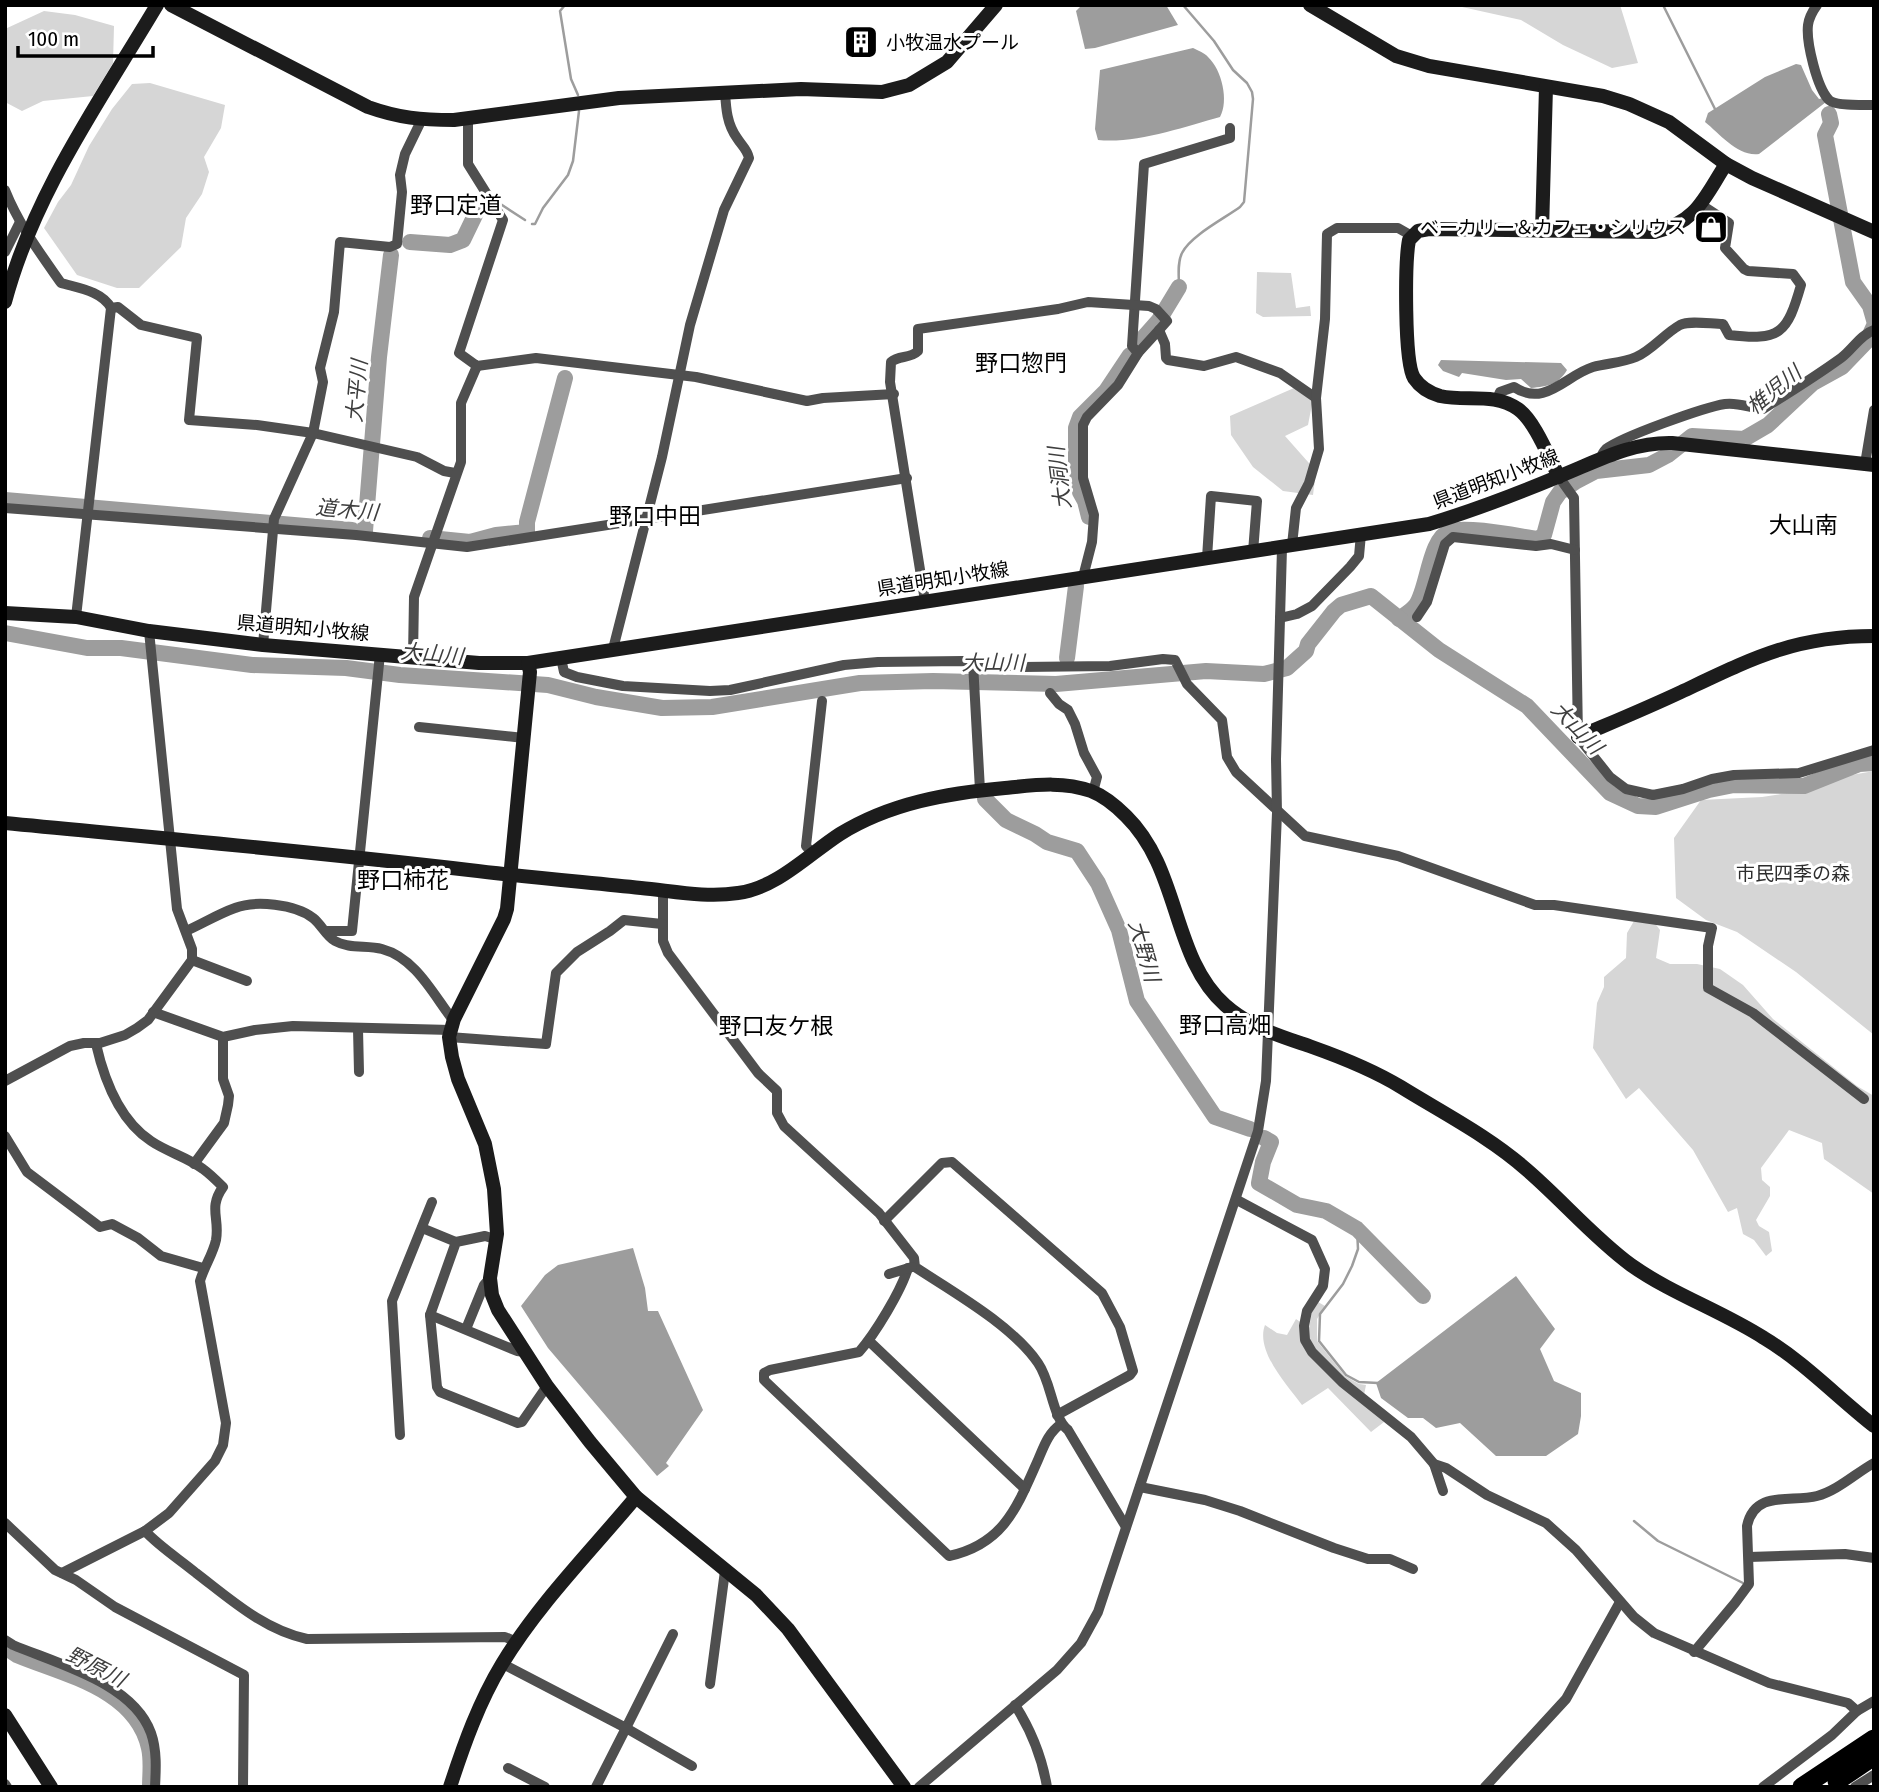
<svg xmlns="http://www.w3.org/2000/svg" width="1879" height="1792" font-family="'Fira Sans Condensed','Noto Sans JP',sans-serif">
<rect width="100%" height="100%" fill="#fff"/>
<g fill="#d6d6d6">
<polygon points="1453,5 1620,5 1638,63 1612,68 1563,45 1521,20"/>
<polygon points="44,11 75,15 114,26 113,63 93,96 43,101 22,111 5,102 5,29"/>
<polygon points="150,83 225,105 221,128 204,157 209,172 202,194 186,218 181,247 139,288 117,288 77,275 44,228 58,202 71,185 89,146 112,109 132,84"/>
<polygon points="1257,272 1291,273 1296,308 1310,306 1311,316 1263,317 1256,313"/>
<polygon points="1294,388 1313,399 1308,425 1285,436 1316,471 1313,495 1283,491 1253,467 1231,435 1230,416"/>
<polygon points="1874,771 1874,1035 1796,972 1737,932 1706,920 1676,898 1674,838 1701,800 1762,797 1802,791 1829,779"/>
<polygon points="1634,921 1654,922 1660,930 1656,958 1670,964 1697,964 1720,969 1743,985 1773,1019 1857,1086 1874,1096 1874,1194 1824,1159 1822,1143 1789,1130 1761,1168 1762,1180 1770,1187 1770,1196 1756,1220 1759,1226 1769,1232 1772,1251 1766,1256 1754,1240 1743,1234 1737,1208 1728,1212 1693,1150 1639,1088 1626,1099 1593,1048 1597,1003 1604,987 1604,977 1626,958 1627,933"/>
<path d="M1318,1302l7,4 -8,13v22l28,35 14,8 7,1 -2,10 20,27 -13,10 -43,-44 -26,17c-14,-19 -47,-54 -37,-80l12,8 10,2 9,-16 13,9 3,-16z"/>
</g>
<g fill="#9d9d9d">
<polygon points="1082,5 1166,5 1178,25 1095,48 1085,49 1076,11"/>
<path d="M1193,48c4,2 12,5 15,9 14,13 21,44 12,60 -36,10 -85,27 -122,23l-3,-11 5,-59z"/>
<path d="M1796,64l5,1 11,25 7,9 4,-1 3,4 -67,52c-21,3 -39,-20 -54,-32l3,-9 57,-36z"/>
<path d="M1441,360l120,3 6,7c-9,15 -19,16 -36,18l-10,-9 -15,1 -44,-7 -3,4 -16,-6 -5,-6z"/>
<polygon points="633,1248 645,1288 648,1311 658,1311 703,1410 666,1463 669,1466 657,1476 548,1348 521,1306 545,1275 558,1265"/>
<polygon points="1516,1276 1555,1329 1540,1349 1554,1381 1581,1393 1581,1416 1578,1434 1546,1456 1496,1456 1460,1423 1436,1428 1423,1418 1408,1418 1381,1398 1376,1383"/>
</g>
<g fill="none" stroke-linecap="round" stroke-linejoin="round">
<g stroke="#9d9d9d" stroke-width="2.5">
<polyline points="565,5 560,11 571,79 578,95"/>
<polyline points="1663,5 1715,109 1718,110"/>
<polyline points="499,203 525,220"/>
<polyline points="477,211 489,204"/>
<polyline points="532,224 535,224 543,208 568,175 573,161 579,111"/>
<path d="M1179,287c0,-11 -2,-24 3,-34 8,-17 43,-35 58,-46l4,-5 9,-103 -1,-7 -5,-9 -14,-13 -19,-29 -31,-36"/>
<polyline points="1357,1229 1358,1249 1352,1266 1343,1284 1320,1314 1319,1341 1346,1375 1359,1382 1378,1383"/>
<polyline points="1634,1521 1658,1541 1743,1583"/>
</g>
<g stroke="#9d9d9d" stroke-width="16">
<polyline points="1829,114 1831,123 1825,135 1853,282 1870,306 1874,320"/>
<polyline points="410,242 450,245 463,240 477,211"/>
<polyline points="1136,346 1159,320 1179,287"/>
<polyline points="5,500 352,530"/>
<polyline points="1089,517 1085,501 1080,492 1076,465 1076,428 1080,417 1106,391 1130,355"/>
<polyline points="365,531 379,357 391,255"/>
<polyline points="430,538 470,542 496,535 527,532 527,522 565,378"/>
<path d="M1399,619c5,-4 13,-8 17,-14 12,-17 13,-67 34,-74 19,-5 67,5 88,8l6,-4 9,-33 7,-10 15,-10 21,-11 53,-6 19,-10 24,-19 52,3 24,-14 45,-42 29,-16 25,-26 7,-15"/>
<polyline points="5,633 87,648 121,648 252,665 346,668 400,675 548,685 596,697 662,708 712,707 860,683 933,681 1056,684 1206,671 1264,674 1287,668 1306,651 1308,644 1334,611 1341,605 1371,596 1439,650 1527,706 1610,793 1638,806 1656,807 1709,790 1734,785 1804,786 1859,764 1874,763"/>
<polyline points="1067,658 1076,586"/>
<polyline points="985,799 1006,820 1035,834 1047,842 1077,851 1098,883 1119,930 1137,1001 1215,1117 1250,1129"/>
<polyline points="1264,1138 1271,1142 1263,1162 1259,1183 1297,1205 1326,1211 1357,1229 1423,1296"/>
<path d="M5,1647l12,8c48,20 119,34 132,93 3,13 1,26 1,39"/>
</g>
<g stroke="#4f4f4f" stroke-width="10">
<path d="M1817,5c-5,7 -8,12 -9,20 -2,17 9,63 21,75 6,6 36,5 45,5"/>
<polyline points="468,118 468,164 503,220 459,353 477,366 536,358 696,377 807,401 823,398 894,394"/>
<path d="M5,190c14,35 35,63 56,93 17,5 41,8 50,25l-35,309"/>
<polyline points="5,252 20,222"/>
<polyline points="111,308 118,307 141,325 197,338 189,420 257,425 313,433 417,457 444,471 455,473"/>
<polyline points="1138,353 1159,330 1165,344 1166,358 1168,360 1204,366 1236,357 1280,373 1316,398"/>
<path d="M1497,399l3,-7 14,-5c31,21 52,-12 79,-20 14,-4 29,-4 43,-10 16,-7 28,-23 44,-32 10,-5 31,-1 43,-1l6,11c51,6 58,-1 72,-50l-8,-11 -45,-3 -4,-2 -19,-21 4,-25 -29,-19"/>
<path d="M1601,458c1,-4 3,-7 5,-9 15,-12 99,-42 119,-45 13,-2 25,4 38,5 26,-16 53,-33 78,-51 12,-9 19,-23 33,-28"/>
<polyline points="1865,464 1874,410"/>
<polyline points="1559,477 1574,498 1578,737 1610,777 1626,789 1653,795 1683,789 1712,779 1734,775 1799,773 1874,750"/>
<polyline points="5,508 356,535 467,547 907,478"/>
<polyline points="1292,545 1296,508 1309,483 1319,449 1316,398 1325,319 1327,234 1337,228 1398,228 1412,236"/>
<polyline points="1207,558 1211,496 1257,501 1253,552"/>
<polyline points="1083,577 1092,542 1094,515 1083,478 1083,425 1087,417 1118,385 1138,353 1132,346 1144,164 1230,138 1230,128"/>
<path d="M925,601l-35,-219 1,-20c8,-7 19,-3 27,-11v-22l140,-20 30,-7 61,4 7,3 11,12 -8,9"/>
<polyline points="1417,617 1427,602 1445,544 1453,537 1536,546 1551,544 1575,550"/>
<polyline points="1280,618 1297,614 1312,606 1350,567 1359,556 1361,534"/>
<polyline points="263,645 274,519 313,433 323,382 320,368 334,312 340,242 390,247 397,244 402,192 400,175 405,154 422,119"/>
<path d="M613,649l49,-192 28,-132 34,-115 25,-52c-2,-9 -7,-12 -12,-20 -10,-14 -11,-29 -12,-46"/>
<polyline points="413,657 414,597 461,462 461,403 477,366"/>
<polyline points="561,658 564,672 577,677 623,686 710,691 730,690 844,665 878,662 963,661 1022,667 1110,666 1163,659 1175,660 1187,684 1222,720 1227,757 1236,772 1305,836 1398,856 1535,905 1554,905 1712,928 1708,946 1708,988 1753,1013 1864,1099"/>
<polyline points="973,663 980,790"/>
<polyline points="1050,693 1059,704 1068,710 1075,724 1084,753 1097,777 1093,792"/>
<polyline points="419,727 524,738"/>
<polyline points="812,853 806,846 822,701"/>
<path d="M663,891v50l5,12 90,120 19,18v22l7,13 95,87 35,45 1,9c38,25 97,58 123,96 14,20 14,54 30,67l58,97"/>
<path d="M186,931c16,-7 32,-17 49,-23 20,-8 60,-4 78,10 8,6 13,18 22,23 14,8 32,4 47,8 34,9 52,47 71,71"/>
<polyline points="326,931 352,931 380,654"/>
<polyline points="192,960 247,981"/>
<polyline points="153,1012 223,1037 255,1030 293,1026 451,1030"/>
<polyline points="358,1029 359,1072"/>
<polyline points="449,1037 546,1044 556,973 577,952 610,931 624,920 662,924"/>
<polyline points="5,1081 70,1046 84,1043 100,1043 125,1035 137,1028 148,1020 192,960 192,949 177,909 149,631"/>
<polyline points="5,1136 27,1172 100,1227 112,1224 138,1238 161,1256 203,1268"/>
<polyline points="194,1164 224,1123 228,1105 229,1096 223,1079 223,1037"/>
<polyline points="1237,1200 1312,1240 1325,1269 1323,1286 1307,1311 1304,1326 1305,1340 1312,1352 1342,1382 1411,1437 1434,1464 1446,1468 1487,1495 1546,1523 1576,1550 1634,1617 1654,1633 1769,1683 1848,1703 1857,1711"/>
<polyline points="884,1221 942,1163 952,1162 1102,1293 1120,1327 1133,1371 1130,1375 1057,1415"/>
<polyline points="422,1228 456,1242"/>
<polyline points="495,1239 485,1236 456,1242 430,1315 437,1387 440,1392 518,1423 522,1422 547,1386"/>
<path d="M908,1268c-7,23 -33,66 -49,84l-89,18 -6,3v7l185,176c55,-12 68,-49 89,-96 6,-14 10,-27 23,-36"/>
<polyline points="889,1274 912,1267"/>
<polyline points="430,1315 517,1351 525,1352"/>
<polyline points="466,1329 484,1285 490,1278"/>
<polyline points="869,1341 1025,1489"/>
<polyline points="400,1435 392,1301 432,1202"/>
<polyline points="1434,1464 1443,1491"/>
<polyline points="1140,1487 1205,1500 1240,1511 1334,1548 1368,1559 1390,1559 1413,1569"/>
<polyline points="5,1523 55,1570 76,1580 115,1607 244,1675 243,1787"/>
<path d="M145,1531c15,16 34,28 51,42 34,26 68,57 111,66l198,-2 12,5"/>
<polyline points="1749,1557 1845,1554 1874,1558"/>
<path d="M62,1573l83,-42 24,-18 46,-52 8,-16 3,-22 -26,-142c4,-14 13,-27 16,-41 4,-22 -8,-32 7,-53 -6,-6 -13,-13 -20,-18 -16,-12 -36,-17 -52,-28 -32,-21 -47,-62 -55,-97"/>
<path d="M5,1640l8,5c45,19 120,38 138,88 6,17 5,36 4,54"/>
<path d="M1694,1652l41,-49 14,-19 -2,-58c8,-37 45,-23 70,-30 20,-5 39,-23 57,-33"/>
<polyline points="503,1664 626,1728 673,1634"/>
<polyline points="710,1684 725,1571"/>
<path d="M1015,1705c16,25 27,52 32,82"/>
<polyline points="508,1768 545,1787"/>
<polyline points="5,1784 7,1787"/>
<polyline points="596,1787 626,1728 692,1766"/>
<polyline points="919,1787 1057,1670 1081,1643 1098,1612 1258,1131 1266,1081 1277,813 1276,759 1282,548"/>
<polyline points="1485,1787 1566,1699 1620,1602"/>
<polyline points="1763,1787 1832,1735 1857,1711 1874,1701"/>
<polyline points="1855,1787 1874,1775"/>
</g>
<g stroke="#1c1c1c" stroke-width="14">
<path d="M171,5l197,102c31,11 53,13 86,13l165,-22 182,-9 81,3 27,-7 38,-23 49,-57"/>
<polyline points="1310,5 1396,56 1429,66 1603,96 1629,104 1669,122 1726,164 1752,178 1874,232"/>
<polyline points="1542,231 1546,87"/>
<path d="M5,302c29,-109 95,-201 152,-297"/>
<path d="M1559,477c-10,-19 -24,-56 -41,-68 -25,-17 -51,-7 -78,-13 -10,-3 -20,-9 -26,-18 -10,-16 -9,-117 -5,-138l9,-9 11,-2 226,3c42,-10 49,-34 71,-68"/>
<path d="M5,613l71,4 73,14 114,14 216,18h49l901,-139c43,-13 85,-29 126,-46 39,-15 74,-36 117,-35l202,22"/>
<polyline points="528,663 530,672 507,909 504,919 454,1019 449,1037 452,1057 458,1079 485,1144 494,1189 497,1234 490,1278 492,1295 498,1310 547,1386 590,1442 636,1497 756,1595 788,1629 904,1787"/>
<path d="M1578,737c35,-15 69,-29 103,-45 70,-33 113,-56 193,-56"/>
<path d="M5,823c155,15 310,29 464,47 57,7 115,12 172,18 32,3 65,10 97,5 39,-5 71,-39 102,-59 50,-31 108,-41 165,-46 30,-3 58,-7 86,3 13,5 25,15 35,25 55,54 45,141 99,189 26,23 55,31 87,42 31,11 61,23 89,40 42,26 89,50 126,83 36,31 66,67 104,95 41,29 91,46 133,73 40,24 73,59 110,88"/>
<polyline points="5,1715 51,1787"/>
<path d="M450,1787c14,-43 29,-85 52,-123 37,-61 89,-113 134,-167"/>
</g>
<g stroke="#000" stroke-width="19">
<polyline points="1837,1781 1874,1756"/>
<polyline points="1802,1787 1874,1739"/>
</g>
</g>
<defs>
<g id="building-square" transform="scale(1.75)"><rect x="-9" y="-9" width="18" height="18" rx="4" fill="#000" stroke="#fff"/><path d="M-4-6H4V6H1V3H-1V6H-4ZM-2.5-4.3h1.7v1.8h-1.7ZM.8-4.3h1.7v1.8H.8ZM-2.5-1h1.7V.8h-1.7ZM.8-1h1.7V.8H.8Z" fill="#fff"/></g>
<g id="shop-square" transform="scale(1.75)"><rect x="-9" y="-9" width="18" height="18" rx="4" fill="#000" stroke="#fff"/><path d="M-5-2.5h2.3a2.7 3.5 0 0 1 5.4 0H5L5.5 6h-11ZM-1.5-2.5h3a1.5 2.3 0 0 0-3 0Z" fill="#fff"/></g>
</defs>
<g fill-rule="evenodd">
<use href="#building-square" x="861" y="42"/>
<use href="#shop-square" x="1711" y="227"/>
</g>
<g text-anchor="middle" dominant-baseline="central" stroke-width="6" stroke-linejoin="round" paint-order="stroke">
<g font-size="19" fill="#000" stroke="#fff" text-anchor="start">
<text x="886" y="42">小牧温水プール</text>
<text x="1686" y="227" text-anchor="end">ベーカリー＆カフェ・シリウス</text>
</g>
<g font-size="19" fill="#000" stroke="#fff">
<text transform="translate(1496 479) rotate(-21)">県道明知小牧線</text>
<text transform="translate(943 579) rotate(-9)">県道明知小牧線</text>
<text transform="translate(303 628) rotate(5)">県道明知小牧線</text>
</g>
<g font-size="19" fill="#2d2d2d" stroke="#fff">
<text x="1793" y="873">市民四季の森</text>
</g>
<g font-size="21" font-style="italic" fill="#3e3e3e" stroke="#fff">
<text transform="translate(1774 390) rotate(-39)">椎児川</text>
<text transform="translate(357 391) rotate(-85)">大平川</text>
<text transform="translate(1060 478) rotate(-97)">大洞川</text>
<text transform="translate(347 510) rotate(5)">道木川</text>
<text transform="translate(432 654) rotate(5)">大山川</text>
<text x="993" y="663">大山川</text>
<text transform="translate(1577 728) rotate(46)">大山川</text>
<text transform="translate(1144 951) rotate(74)">大野川</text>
<text transform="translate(96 1667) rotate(27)">野原川</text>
</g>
<g font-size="23" fill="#000" stroke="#fff">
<text x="456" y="205">野口定道</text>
<text x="1021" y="363">野口惣門</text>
<text x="655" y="516">野口中田</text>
<text x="1803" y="525">大山南</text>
<text x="403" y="880">野口柿花</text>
<text x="1225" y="1025">野口高畑</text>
<text x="776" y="1026">野口友ケ根</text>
</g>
</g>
<rect width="1879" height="1792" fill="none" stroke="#000000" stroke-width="14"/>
<path d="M18 46v10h135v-10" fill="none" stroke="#000000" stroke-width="3.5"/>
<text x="28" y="46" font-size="21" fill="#000000" stroke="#ffffff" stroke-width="5" paint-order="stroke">100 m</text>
</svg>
